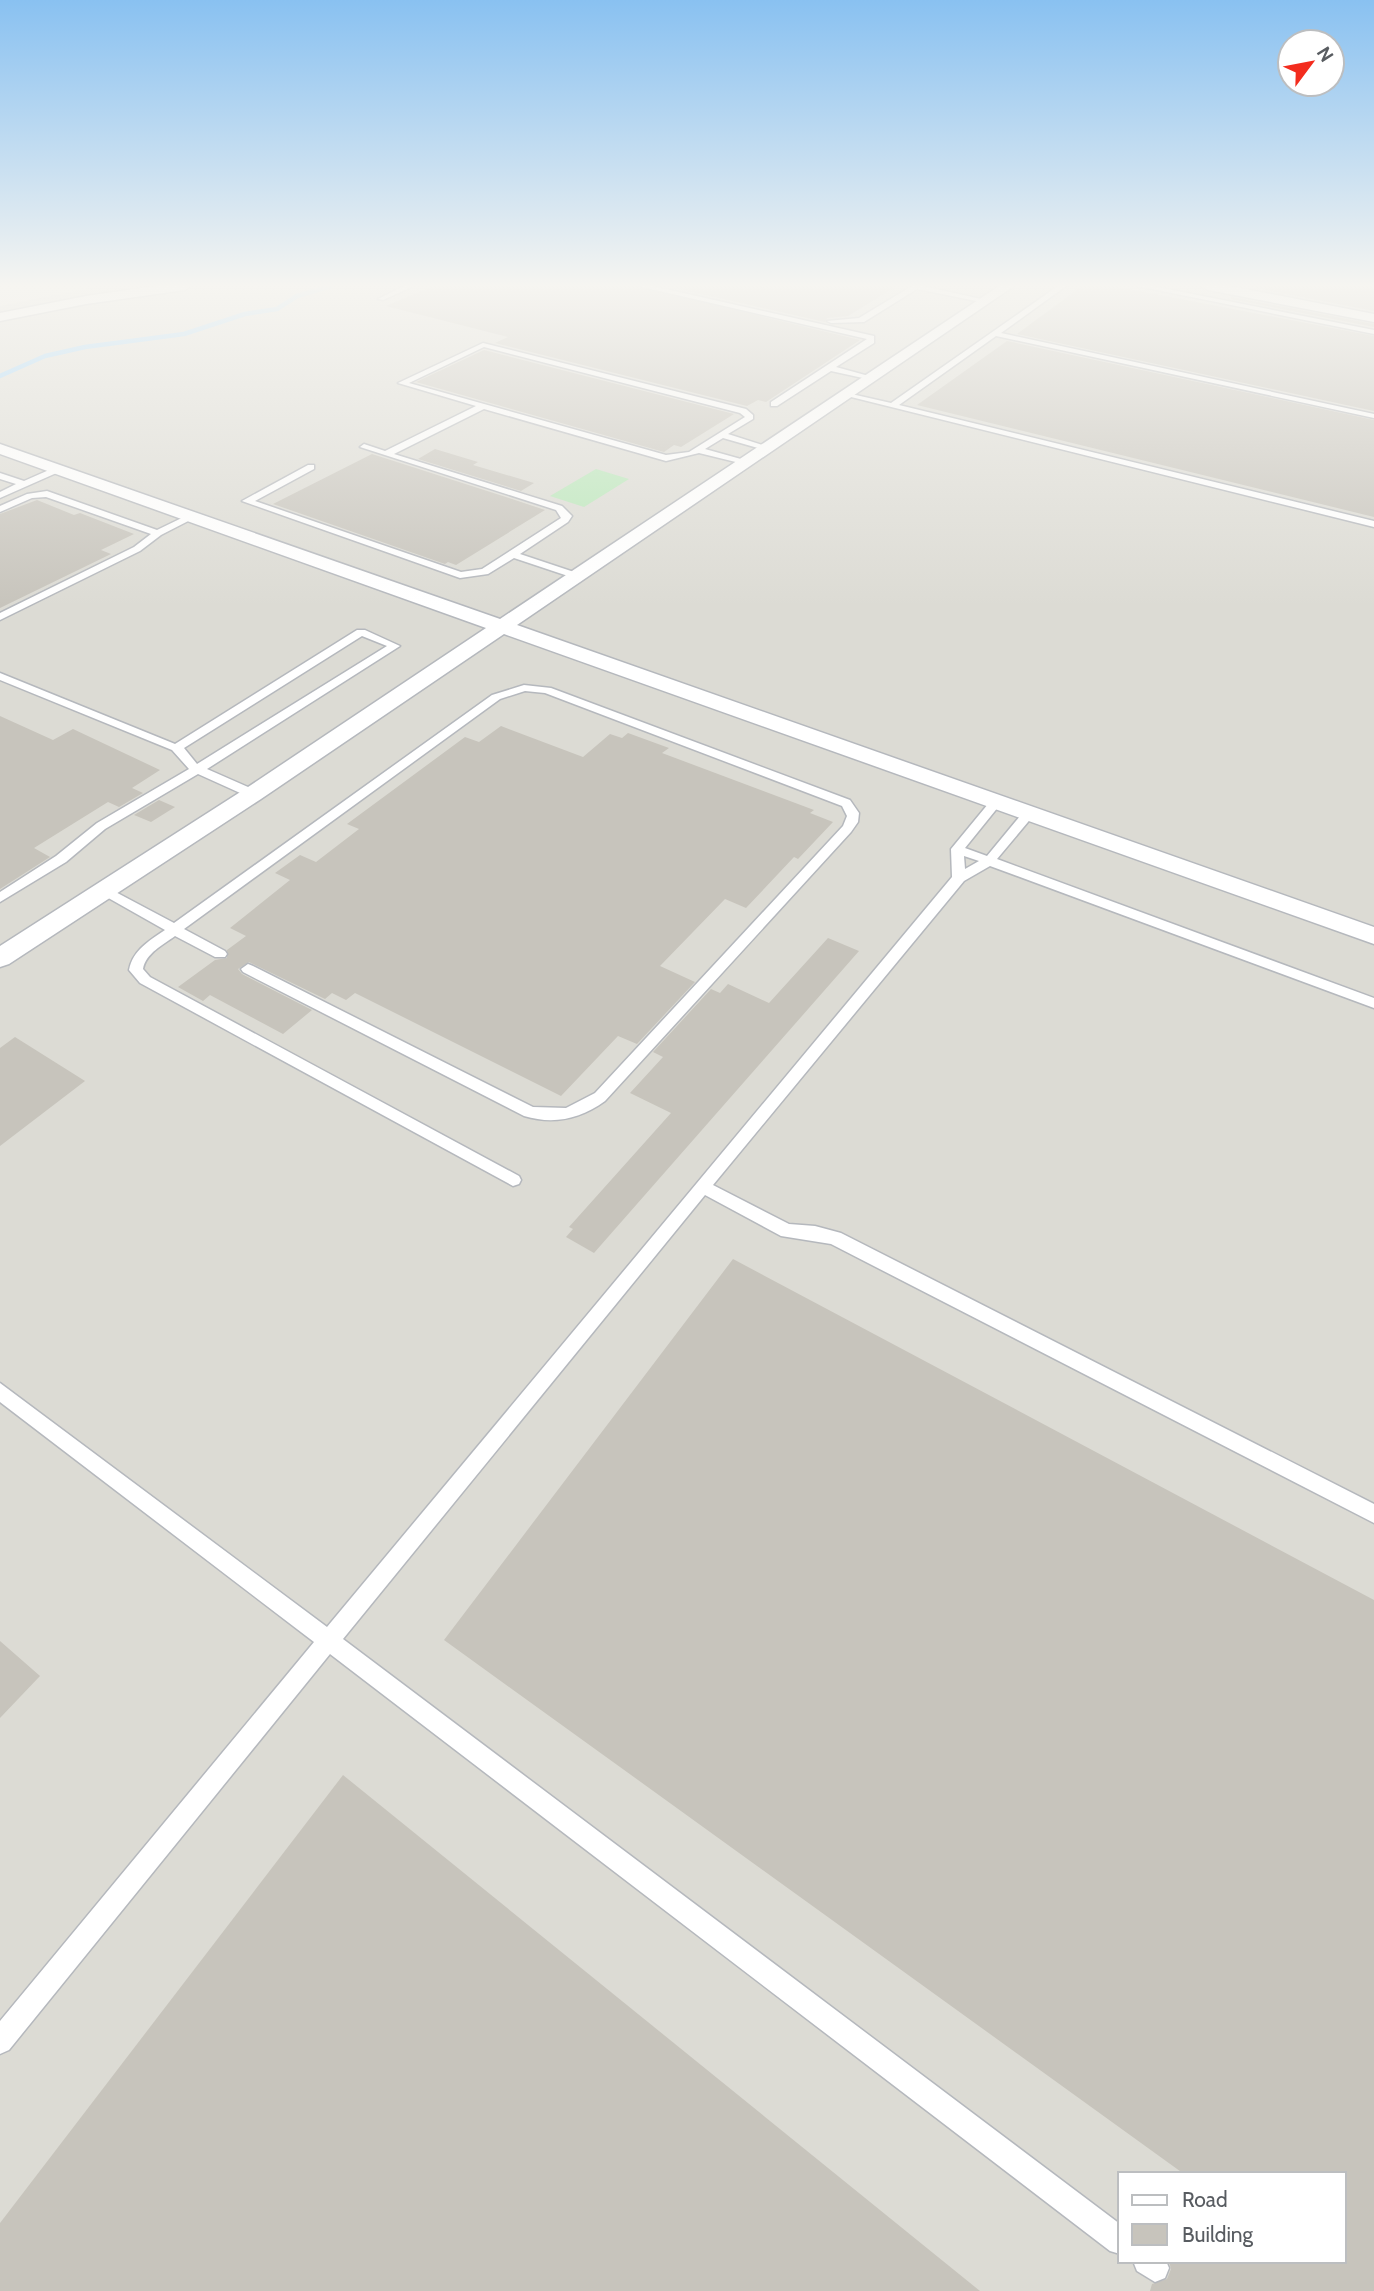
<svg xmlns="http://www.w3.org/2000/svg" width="1374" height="2291" font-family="Cabin,sans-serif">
<rect width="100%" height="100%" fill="#ece9df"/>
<path fill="#dcdbd4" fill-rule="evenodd" d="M100,286h1274v2005h-1374v-1985zM1120,2174h224v87h-224z"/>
<polygon fill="#b9e6b9" points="596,469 629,479 584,507 550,496"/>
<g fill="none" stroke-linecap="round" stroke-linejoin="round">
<polyline stroke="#9cd5ff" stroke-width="4.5" points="0,376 45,356 85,347 184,334 245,314 277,309 297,296 331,286"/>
</g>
<g fill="#c7c4bc">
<polygon points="433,286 636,286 860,340 766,402 758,400 747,406 495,343 508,337 386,306"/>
<polygon points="666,286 897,286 848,316 827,318 825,322"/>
<polygon points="1082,286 1113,286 1374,336 1374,411 1017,334"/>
<polygon points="1246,286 1374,286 1374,311"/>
<polygon points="1231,297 1374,324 1374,327 1231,299"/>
<polygon points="1007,341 1374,420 1374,517 917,405"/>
<polygon points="484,350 734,414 681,447 674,445 664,452 416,382"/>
<polygon points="435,449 478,462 473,465 534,483 521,491 418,459"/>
<polygon points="372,454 509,498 545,510 456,565 448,562 445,564 273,504"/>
<polygon points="37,500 74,515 80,513 134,534 101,550 111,554 0,608 0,514"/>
<polygon points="0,716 53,740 73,729 160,770 132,788 143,793 119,807 108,802 34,848 50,857 0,889"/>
<polygon points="501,726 583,757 610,734 622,738 628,733 669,748 662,753 814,810 810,813 833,822 798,859 794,857 746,908 725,899 660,966 695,982 637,1044 618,1036 561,1096 355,993 346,1000 332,993 325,999 249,962 238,969 242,974 312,1010 283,1034 210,995 203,1001 178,987 215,960 227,958 227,950 246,936 230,928 290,880 275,873 300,855 316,862 359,829 347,824 465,737 479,742"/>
<polygon points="159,800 175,807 151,822 134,815"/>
<polygon points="828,938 859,951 594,1253 566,1237 573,1229 569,1227 671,1113 630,1093 663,1057 653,1052 711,989 720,993 728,984 769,1003"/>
<polygon points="15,1037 85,1081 0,1146 0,1048"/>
<polygon points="733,1259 1374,1600 1374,2291 1150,2291 1152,2284 1167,2279 1171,2269 1169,2261 1344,2261 1344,2174 1184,2174 444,1640"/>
<polygon points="0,1641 40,1676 0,1718"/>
<polygon points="343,1775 980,2291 0,2291 0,2223"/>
</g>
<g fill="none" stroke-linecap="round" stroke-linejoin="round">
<g stroke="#b5b8bd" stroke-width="3">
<g id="lane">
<polygon points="404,286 414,286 383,300 378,299"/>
<polygon points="638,286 652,286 874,336 874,343 836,367 876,378 872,380 831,371 777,406 771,406 771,402 867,339"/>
<polygon points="912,286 923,286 990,301 986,303 917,289 864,322 831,323 827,321 859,318"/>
<polygon points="1058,286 1066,286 1001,333 1374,414 1374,418 996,336 899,405 1374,521 1374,527 843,395 847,393 891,403"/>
<polygon points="1137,286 1152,286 1374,330 1374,334"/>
<path d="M483,343l263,66 7,6v4l-25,15 44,14 -4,3 -45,-13 -18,11 43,12v4l-49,-12 -33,8 -182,-52 -90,45 168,52 10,10 -4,6 -48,32 60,20 2,2 -5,3 -63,-21 -26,16 -28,4 -218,-77 66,-36h6v4l-59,32 206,71 21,-3 79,-51 -5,-8 -196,-63 4,-3 21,7 91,-45 -78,-23zM484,347l256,66 5,4 -56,35 -23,3 -257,-72z"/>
<polygon points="58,466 61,467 61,471 0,498 0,492 16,484 0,479 0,473 24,481"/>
<polygon points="47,491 157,530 190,514 198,516 161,535 140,551 0,620 0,613 134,547 151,534 46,497 32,498 0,512 0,506 27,494"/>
<path d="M357,630h8l35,16 -193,123 50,22v6h-8l-51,-23 -93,55 -39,33 -66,40v-10l56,-36 41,-33 92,-54 -17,-19 -172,-70v-7l175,71zM362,636l25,10 -190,118 -13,-16z"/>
<path d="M524,685l27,3 299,112 9,13 -1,9 -7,10 -246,269c-25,18 -51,24 -81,15l-281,-144 -2,-3 7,-5 5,2 280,141 33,1 29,-15 248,-267 4,-10 -5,-10 -297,-113 -20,-2 -25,8 -316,230 41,22 2,3 -2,3h-10l-40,-21c-12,9 -29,17 -32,33l7,8 369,199 2,4 -2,4 -6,2 -373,-203 -11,-13c4,-20 20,-29 36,-40l-69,-39 7,-4 5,1 66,35 318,-228z"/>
<path d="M997,797l6,4 -38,47 22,8 38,-46h8v6l-36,43 377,139v10l-384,-142 -26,15 -251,304 76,39 26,2 26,7 533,271v19l-543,-279 -50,-8 -76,-41 -362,444 777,585v30l-10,-3 -780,-597 -321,396 -9,4v-33l314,-379 -314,-240v-19l327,244 625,-750 -1,-28 42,-51zM964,856l15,5 -14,8z"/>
<polygon points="1133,2261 1166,2261 1169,2268 1165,2278 1155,2282 1137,2271"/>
</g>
</g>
<g stroke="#b5b8bd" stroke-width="3">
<g id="street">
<polygon points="155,286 191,286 185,290 86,304 0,321 0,313 86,296"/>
<polygon points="999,286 1014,286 517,625 1374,927 1374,944 504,634 261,799 9,964 0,967 0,946 245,789 486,628 0,454 0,444 500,619"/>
<polygon points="1202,286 1230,286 1374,314 1374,322 1208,290"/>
</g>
</g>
<use href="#lane" fill="#fff" fill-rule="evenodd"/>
<use href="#street" fill="#fff" fill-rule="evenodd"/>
</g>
<linearGradient id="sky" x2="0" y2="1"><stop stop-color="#89c1f1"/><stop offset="0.47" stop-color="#f6f5f1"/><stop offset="1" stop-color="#f6f5f1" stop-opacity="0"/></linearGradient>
<rect width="1374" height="607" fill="url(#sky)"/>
<rect x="1118" y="2172" width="228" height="91" fill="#ffffff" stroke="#bcbec0" stroke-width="2"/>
<rect x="1132" y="2195" width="35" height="10" fill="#ffffff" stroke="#bcbec0" stroke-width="2"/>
<text x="1182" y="2207" font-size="21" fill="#585c61">Road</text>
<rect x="1132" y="2224" width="35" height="21" fill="#c7c4bc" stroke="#bcbec0" stroke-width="2"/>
<text x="1182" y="2242" font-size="21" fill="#585c61">Building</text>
<g transform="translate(1311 63) rotate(58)"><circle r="33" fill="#ffffff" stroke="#bcbec0" stroke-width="2"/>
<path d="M0-5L12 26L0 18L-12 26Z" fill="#f32c1e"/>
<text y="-10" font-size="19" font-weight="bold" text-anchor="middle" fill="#585c61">N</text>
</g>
</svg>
